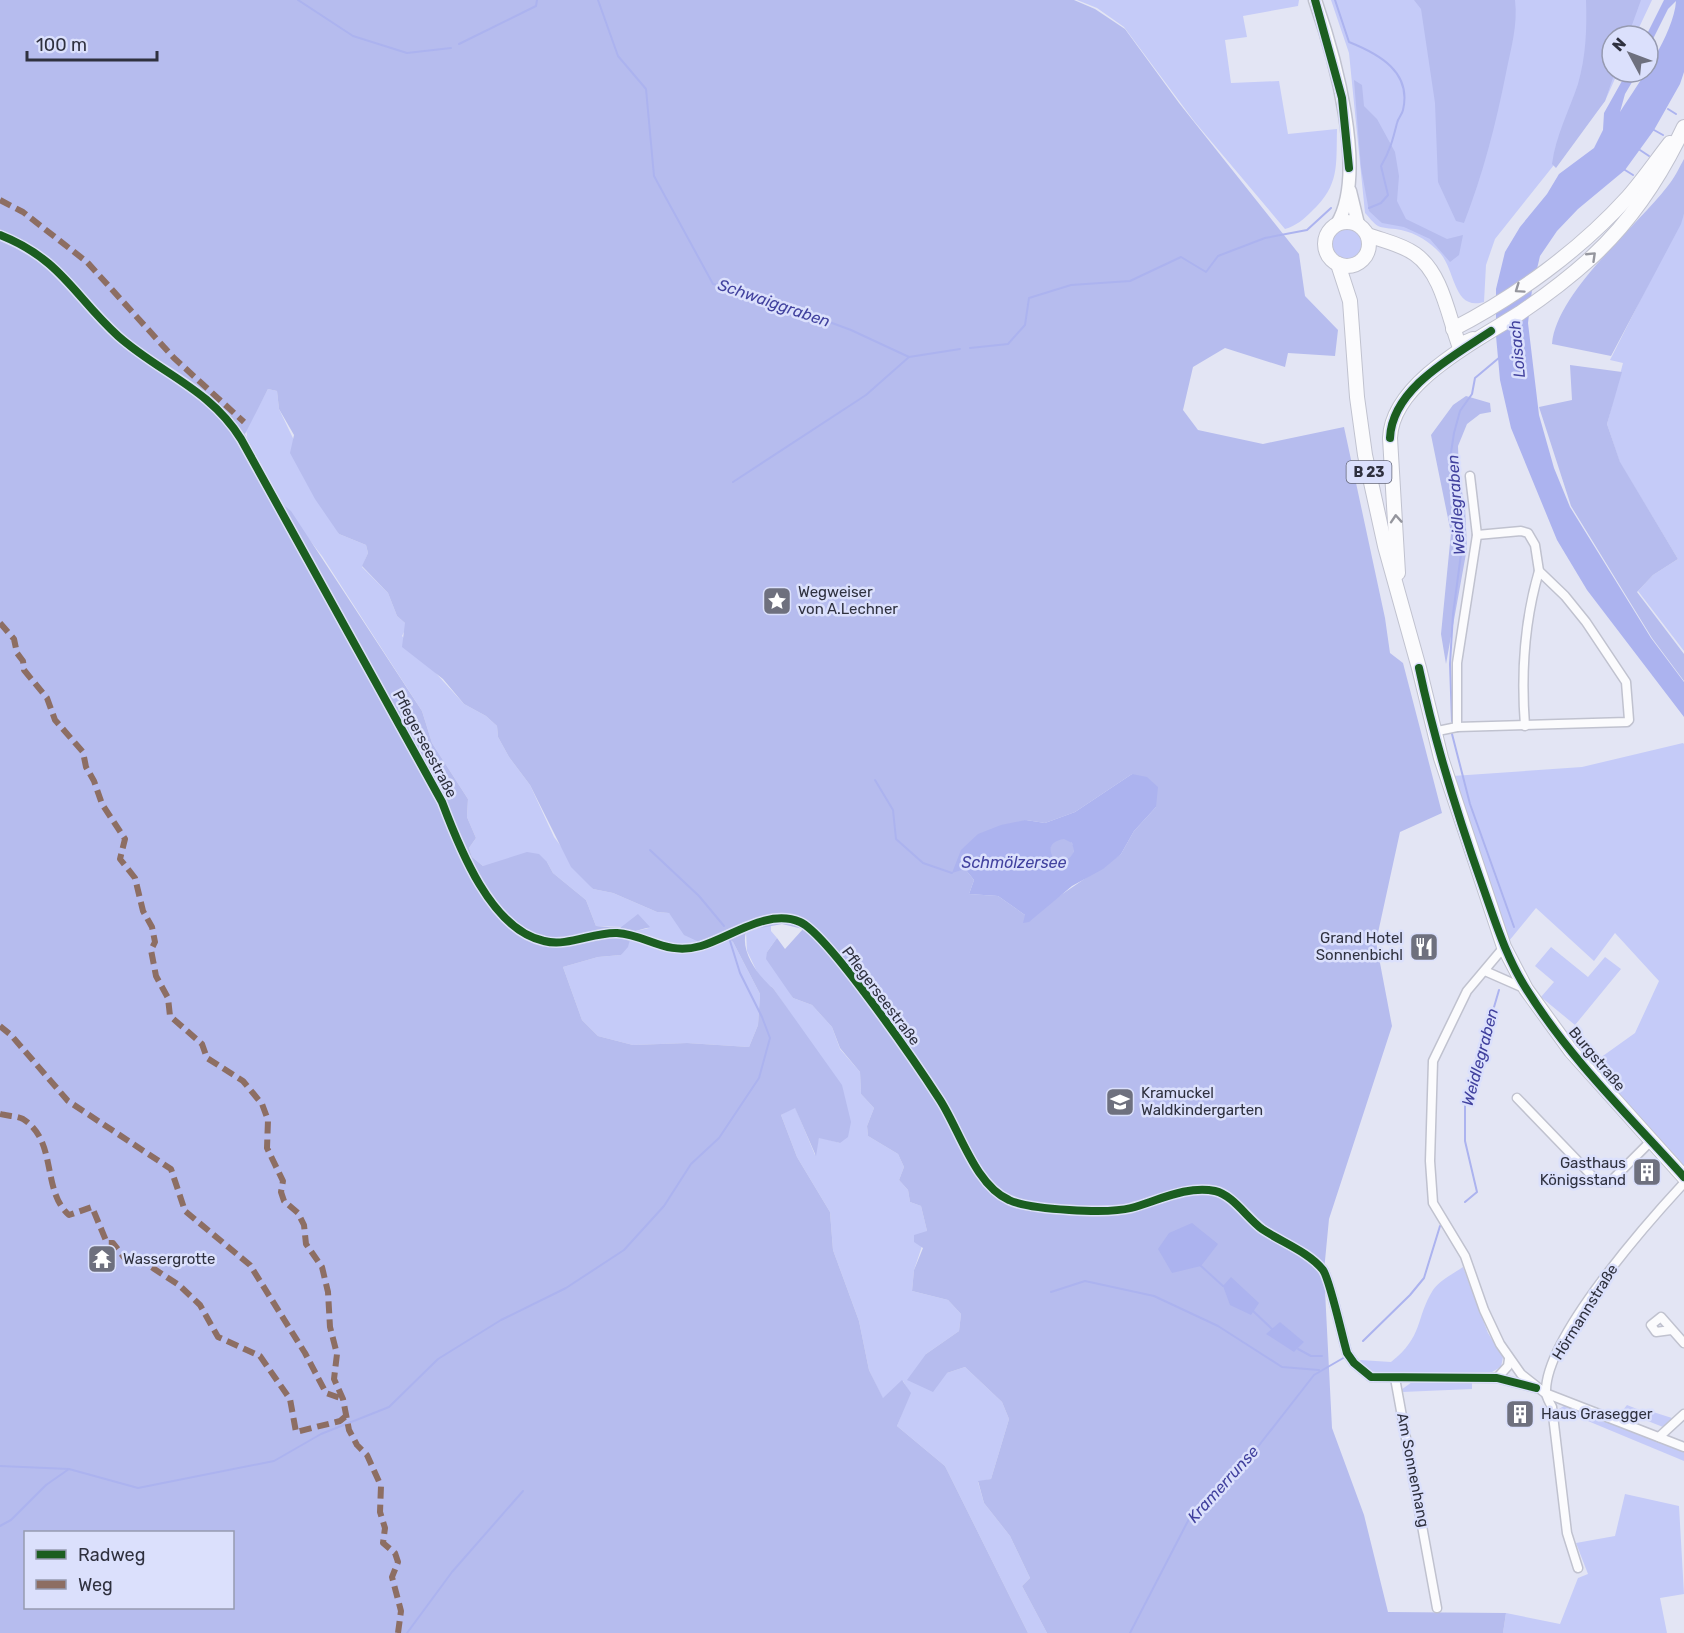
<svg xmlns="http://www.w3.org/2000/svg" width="1684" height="1633" font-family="Rubik,sans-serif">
<rect width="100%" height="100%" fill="#e3e5f4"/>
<g fill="#c5cbf8">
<path d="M1077,0h222l-1,6 -55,10 4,21 -22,3 6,43 48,-2 9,53 49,-5c-1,36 3,56 -25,82 -8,8 -16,15 -27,18l-91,-108 -70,-94 -27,-19z"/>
<path d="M1331,0h321l-17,36h-23v36h6l-13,29 -110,138 -9,26 -2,37c-31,9 -28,-31 -44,-49 -10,-11 -24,-20 -39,-23 -7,-2 -17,-1 -23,-4 -5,-3 -9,-9 -13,-13l-16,-160z"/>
<polygon points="1684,214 1684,651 1638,591 1653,575 1678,559 1620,463 1607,424 1623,363 1610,360"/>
<circle cx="1348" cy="245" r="17"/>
<polygon points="268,389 277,391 279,409 339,534 366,545 368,553 362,567 388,593 397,616 405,623 406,628 402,636 464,704 486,716 497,726 498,737 509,757 530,785 554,837 593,889 613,893 657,912 669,913 710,947 730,940 733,942 760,994 758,1025 749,1047 687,1043 633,1045 598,1036 582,1020 563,967 598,957 621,955 632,932 649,928 596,926 586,900 553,873 547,862 483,866 472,857 469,848 476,838 467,817 468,799 432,743 422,711 322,556 281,503 248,443 246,430"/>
<polygon points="1683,743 1684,744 1684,1177 1586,1068 1635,1033 1659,981 1615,933 1594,961 1536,908 1504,947 1453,776 1582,767"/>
<polygon points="771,925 771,931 777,938 767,952 793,998 812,1005 832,1027 840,1049 860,1072 861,1094 874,1108 867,1126 868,1136 898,1154 904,1167 899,1180 908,1190 910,1202 921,1206 927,1231 914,1270 912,1291 948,1300 961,1314 959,1331 926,1354 947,1373 965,1367 1002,1402 1009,1419 991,1479 978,1482 984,1503 1010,1536 1030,1578 1022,1586 1047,1633 1028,1633 945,1466 897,1426 910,1393 903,1381 883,1399 869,1370 859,1321 833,1250 830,1212 797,1157 781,1115 795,1107 815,1155 819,1137 840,1143 805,1035 773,988 760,978 747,951 746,932"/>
<polygon points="1551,947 1588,977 1605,957 1621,969 1575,1025 1541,997 1554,982 1535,966"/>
<path d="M1463,1267l25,66 15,24 -2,10 -9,5 -111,2 -18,-6 -3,-8 31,2c33,-26 24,-43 42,-72 6,-9 21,-17 30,-23z"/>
<polygon points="1441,1381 1472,1381 1472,1389 1402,1392 1401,1390 1412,1382"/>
<polygon points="1567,1404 1684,1452 1684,1461 1559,1409"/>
<polygon points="1627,1405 1647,1413 1650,1411 1672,1418 1663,1427 1625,1412 1623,1410"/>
<polygon points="1625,1494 1679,1506 1684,1594 1660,1598 1667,1633 1503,1633 1506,1613 1560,1624 1578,1578 1588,1574 1576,1543 1615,1536"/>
</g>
<g fill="#b6bcee" fill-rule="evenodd">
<path d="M0,0h1074l21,9 30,20 54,74 120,151 6,42 33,34 -3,26 -47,-3 -3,14 -60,-19 -32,19 -10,43 15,20 65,14 81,-17 41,191 5,35 13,10 39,150 -42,19 -24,110 16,84 -63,193 -5,52 8,157 32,87 24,97 118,1 -3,20h-456l-25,-47 8,-8 -20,-42 -26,-33 -6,-22 13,-2 18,-60 -7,-17 -37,-35 -18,6 -14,19 -26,-12 19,-26 33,-23 2,-17 -13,-14 -36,-9 2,-21 9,-22 -9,-6v-7l13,-4 -6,-25 -11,-4 -2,-12 -9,-10 5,-13 -6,-13 -30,-18 -1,-10 7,-18 -13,-14 -1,-22 -20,-24 -8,-21 -20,-22 -19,-7 -27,-39 1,-7 10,-14 8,11 18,-20 -21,-5 -32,6 -4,2c-6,20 13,45 27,56l69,97 9,37 -3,15 -8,6 -21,-5 -3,18 -21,-48 -14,7 16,42 33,55 3,38 26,71 10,49 14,28 19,-18 9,13 -14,33 48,40 83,167h-1028zM268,389l9,2 2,18 15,26 -4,18 25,46 24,35 27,11 2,8 -6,13 26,27 9,23 8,7 -3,24 41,32 21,25 22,12 11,10 1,11 11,20 21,28 41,82 22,22 20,4 44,19 12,1 15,22 26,12 20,-7 3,2 27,52 -2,31 -9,22 -62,-4 -54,2 -35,-9 -16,-16 -19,-53 35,-10 23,-2 7,-8 4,-15 18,-5 -12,-13 -18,14 -24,-2 -10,-26 -33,-27 -6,-11 -8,-8 -12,-2 -44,14 -11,-9 -3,-9 7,-10 -9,-21 1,-18 -36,-56 -10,-32 -131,-200 -10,-8 -36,-69zM1132,774l24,33 -22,24 -13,23 -66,45 -30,16 -27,-19 -29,-2 5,-14 -9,-11 61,-49 19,3 30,-11zM26,1532h206v76h-206z"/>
<path d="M1414,0h101c3,25 -4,48 -9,73 -10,51 -23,101 -42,150l-8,-2 -18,-39 -3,-79 -14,-94z"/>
<path d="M1586,0h55l-13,36h-16v36h3l-10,29 -49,67 -4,-4c4,-29 17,-53 26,-80 8,-28 9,-55 8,-84z"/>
<polygon points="1354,80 1362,85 1364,106 1377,119 1395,152 1399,176 1397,201 1406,219 1447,239 1463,235 1459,255 1450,262 1430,239 1404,227 1382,223 1369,211 1361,168"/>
<path d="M1684,159v55l-3,10 -70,132 -59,-12c4,-51 83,-116 115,-157 7,-8 12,-19 17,-28z"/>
<polygon points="1570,365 1622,372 1607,424 1620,462 1678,559 1653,575 1637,592 1684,654 1684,681 1652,638 1571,506 1539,407 1572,400"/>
<polygon points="1466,396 1490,403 1491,412 1480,414 1467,424 1458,446 1459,476 1465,507 1467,548 1446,664 1441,634 1451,533 1431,435 1453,405"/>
<circle cx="1062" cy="850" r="12"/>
</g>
<g fill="#acb3ef" fill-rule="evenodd">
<path d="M1664,0h20v72l-4,12 -26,46 -29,40 -47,39 -21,22 -17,25 -8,34 -4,33 11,92 15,53 16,39 81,131 33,44v35l-97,-127 -30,-50 -46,-112 -11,-48 -4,-44v-47l9,-37 15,-25 27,-33 12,-20 35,-26 9,-18 1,-17 23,-41h11l-13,22 -5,18c18,-28 54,-78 56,-111l-8,8 -20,40 -2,-13z"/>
<path d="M1132,774l15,3 11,10 -2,20 -22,24 -13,23 -18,15 -31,17 -43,36 -6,1 2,-8 -27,-19 -29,-2 5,-14 -9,-11 -13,4 9,-23 17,-16 23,-9 25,-5 19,3 30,-11zM1064,839l8,4 2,8c-4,10 -10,10 -20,8 -7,-11 -3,-18 10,-20z"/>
<polygon points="1192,1223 1218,1244 1201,1266 1172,1273 1158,1249 1169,1233"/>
<polygon points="1231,1277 1259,1303 1251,1315 1230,1305 1223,1286"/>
<polygon points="1280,1322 1304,1342 1294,1352 1266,1334"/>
</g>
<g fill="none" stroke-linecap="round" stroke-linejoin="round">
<g stroke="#acb3ef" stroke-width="2">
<polyline points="298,0 353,36 407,53 451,48"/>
<polyline points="598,0 618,56 646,89 654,176 713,284 759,296 851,330 909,357 960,349"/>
<path d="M1335,0l14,42c30,12 63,30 54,68 -1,5 -5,8 -6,13 -4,16 -7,28 -16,43l7,29 -7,8 -12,5"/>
<polyline points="459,44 536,6 537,0"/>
<polyline points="1668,109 1676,114"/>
<polyline points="1654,130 1663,135"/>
<polyline points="1640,150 1649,156"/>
<polyline points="1625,170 1633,175"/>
<polyline points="970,348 1008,344 1025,325 1029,298 1071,285 1130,281 1181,257 1206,272 1218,256 1265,238 1307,230 1331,208"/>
<polyline points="733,482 866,395 909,357"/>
<polyline points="1452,721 1450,664 1453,614 1461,554 1450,459 1454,433 1460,411 1472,394 1475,378 1500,357"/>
<polyline points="1452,734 1470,804 1514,927"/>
<polyline points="875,780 893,810 896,839 923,863 952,873"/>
<polyline points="650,850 699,896 724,926"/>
<polyline points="1465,1202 1477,1192 1465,1141 1465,1100 1474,1064 1485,1038 1499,990"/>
<polyline points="1201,1266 1223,1286"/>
<polyline points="1051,1292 1085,1281 1154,1296 1218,1326 1282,1367 1319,1370"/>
<polyline points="1253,1311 1272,1329"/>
<polyline points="1363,1341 1410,1295 1424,1278 1440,1226"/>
<polyline points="1298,1349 1311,1356 1322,1356"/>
<polyline points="0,1466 69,1469 138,1488 274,1461 321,1434 389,1407 438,1359 501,1320 566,1288 624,1250 664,1206 691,1164 719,1138 759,1078 770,1038 762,1017 740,973 730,941"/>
<polyline points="0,1526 11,1520 46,1485 69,1469"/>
<polyline points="407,1633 452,1572 523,1491"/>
<polyline points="1130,1633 1190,1517 1253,1453 1314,1375 1345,1357"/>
</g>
<g stroke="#c0c2cf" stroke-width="11">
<g id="street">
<path d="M0,235c61,24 74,61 118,101 43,38 91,52 123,103l201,363c17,45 49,128 102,139 24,6 49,-9 73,-8 31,2 48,23 84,13 30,-9 67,-38 99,-24 28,12 120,147 140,178 20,31 35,85 69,100 21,10 99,14 122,8 26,-7 56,-23 84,-17 18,4 32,27 47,38 19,13 47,23 61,41 7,10 19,66 24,83l7,10 17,14 126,1 39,10"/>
<path d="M1525,726c-4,-52 -1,-104 14,-155"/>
<polyline points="1457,727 1457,663 1477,535 1470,476"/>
<polyline points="1433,732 1457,727 1627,722 1629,720 1626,682 1586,622 1565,596 1539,571 1535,545 1528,533 1521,531 1477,535"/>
<polyline points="1504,947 1467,991 1433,1061 1430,1161 1433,1203 1465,1256 1484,1310 1500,1344 1521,1374 1545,1393 1684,1447"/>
<polyline points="1485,971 1526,989"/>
<polyline points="1517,1098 1598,1182 1610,1182 1651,1141"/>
<polyline points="1671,1330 1656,1332 1651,1325 1661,1317 1684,1343"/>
<polyline points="1395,1378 1437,1608"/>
<polyline points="1497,1378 1508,1366 1509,1359"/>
<polyline points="1659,1437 1684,1414"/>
<path d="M1578,1568l-11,-35 -15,-126c-3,-6 -7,-11 -6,-17 1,-54 101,-167 138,-207"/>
</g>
</g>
<g stroke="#c0c2cf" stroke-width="15">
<g id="secondary">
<path d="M1315,0c19,54 53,173 22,224"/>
<polyline points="1350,191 1358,224"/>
</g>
</g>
<g stroke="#c0c2cf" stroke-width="16">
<g id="primary">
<circle cx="1347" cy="244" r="22"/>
<path d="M1368,235c16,6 33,9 47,19 27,19 33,61 44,91l14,-6"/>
<polyline points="1338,264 1350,301 1357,397 1365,455 1385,546 1419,668 1441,758 1504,947 1526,989 1571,1051 1684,1177"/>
<path d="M1453,329c64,-33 127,-79 175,-132 15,-17 28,-36 42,-54"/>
<path d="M1398,573l-8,-135c2,-56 88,-98 130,-125 25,-17 50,-36 72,-56 39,-36 70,-83 92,-130"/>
</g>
</g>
<use href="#street" stroke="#fbfbfd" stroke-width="8"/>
<use href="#secondary" stroke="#fbfbfd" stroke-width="12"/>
<use href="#primary" stroke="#fbfbfd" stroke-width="14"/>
<g stroke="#8d6e63" stroke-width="6" stroke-dasharray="12 6" stroke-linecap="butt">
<polyline points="0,200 23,212 87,262 174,358 244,422"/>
<polyline points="0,623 14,639 17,653 23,661 24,670 47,698 55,720 83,752 86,767 94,781 102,804 125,839 120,859 135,878 143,911 152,927 155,942 151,950 156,976 168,998 170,1016 202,1044 207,1058 243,1081 262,1104 268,1120 267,1148 283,1181 281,1192 284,1201 298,1213 304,1225 306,1244 322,1267 328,1292 330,1327 337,1354 334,1379 343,1399 349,1430 357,1445 367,1455 381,1486 380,1512 385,1528 383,1543 395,1553 398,1562 392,1577 401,1611 398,1633"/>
<polyline points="0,1026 11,1035 68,1101 171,1169 185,1211 250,1265 305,1353 326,1393 343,1399"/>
<path d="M0,1114c7,2 17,2 23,5 35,22 18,71 46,96l23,-8 15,36h6l13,17 13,-1 40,26 21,20 18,32 42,19 30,43 6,33 44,-11 6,-5"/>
</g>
<g stroke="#dbe0fc" stroke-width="11">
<g id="cycleway">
<polyline points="1315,0 1342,98 1349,168"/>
<path d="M0,235c61,24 74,61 118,101 43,38 91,52 123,103l201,363c17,45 49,128 102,139 24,6 49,-9 73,-8 31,2 48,23 84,13 30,-9 67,-38 99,-24 28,12 120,147 140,178 20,31 35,85 69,100 21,10 99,14 122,8 26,-7 56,-23 84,-17 18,4 32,27 47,38 19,13 47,23 61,41 7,10 19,66 24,83l7,10 17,14 126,1 39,10"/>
<path d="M1390,438c2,-50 64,-82 101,-107"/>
<path d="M1419,668c16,76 39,149 65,222 12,34 23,69 43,100 43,69 103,127 157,187"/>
</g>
</g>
<use href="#cycleway" stroke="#1b5e20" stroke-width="8"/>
</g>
<defs><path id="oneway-chevron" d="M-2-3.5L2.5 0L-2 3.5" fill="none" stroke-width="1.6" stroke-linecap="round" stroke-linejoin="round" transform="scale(1.5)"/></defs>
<g stroke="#95969e">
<use href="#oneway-chevron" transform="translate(1592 256) rotate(-44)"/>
<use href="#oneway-chevron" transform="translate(1519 289) rotate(145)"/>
<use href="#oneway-chevron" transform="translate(1396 519) rotate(-94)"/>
</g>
<defs>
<g id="sight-square" transform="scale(1.5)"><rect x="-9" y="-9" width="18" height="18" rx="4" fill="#6e707e" stroke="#dbe0fc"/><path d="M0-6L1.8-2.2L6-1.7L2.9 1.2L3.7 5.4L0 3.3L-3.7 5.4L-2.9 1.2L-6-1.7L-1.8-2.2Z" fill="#fff"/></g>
<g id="restaurant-square" transform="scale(1.5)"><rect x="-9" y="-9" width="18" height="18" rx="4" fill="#6e707e" stroke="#dbe0fc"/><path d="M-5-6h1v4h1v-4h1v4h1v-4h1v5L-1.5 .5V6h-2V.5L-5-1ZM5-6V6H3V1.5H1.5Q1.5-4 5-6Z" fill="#fff"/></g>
<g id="school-square" transform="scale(1.5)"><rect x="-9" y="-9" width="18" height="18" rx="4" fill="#6e707e" stroke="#dbe0fc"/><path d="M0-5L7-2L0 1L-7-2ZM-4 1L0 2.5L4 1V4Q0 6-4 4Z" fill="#fff"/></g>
<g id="building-square" transform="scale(1.5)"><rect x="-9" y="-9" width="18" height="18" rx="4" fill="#6e707e" stroke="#dbe0fc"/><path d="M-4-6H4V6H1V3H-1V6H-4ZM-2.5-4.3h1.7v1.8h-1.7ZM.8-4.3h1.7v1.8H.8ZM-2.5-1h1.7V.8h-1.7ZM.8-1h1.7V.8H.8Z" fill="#fff"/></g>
<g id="temple-square" transform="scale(1.5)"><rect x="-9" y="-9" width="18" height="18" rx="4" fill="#6e707e" stroke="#dbe0fc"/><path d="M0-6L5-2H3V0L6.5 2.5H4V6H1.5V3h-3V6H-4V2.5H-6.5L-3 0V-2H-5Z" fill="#fff"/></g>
</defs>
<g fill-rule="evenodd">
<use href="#sight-square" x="777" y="601"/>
<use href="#restaurant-square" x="1424" y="947"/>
<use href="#school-square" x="1120" y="1102"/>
<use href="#building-square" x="1647" y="1172"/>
<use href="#temple-square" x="102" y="1259"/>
<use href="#building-square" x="1520" y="1414"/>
</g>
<g text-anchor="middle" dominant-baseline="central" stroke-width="5" stroke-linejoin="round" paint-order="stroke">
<rect fill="#dbe0fc" stroke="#636678" stroke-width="1.5" x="1346.5" y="461" width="45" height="22" rx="4.5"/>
<g font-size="14" font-weight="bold" fill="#2f313f">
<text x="1369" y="472">B 23</text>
</g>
<g font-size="15" fill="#2f313f" stroke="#dbe0fc" text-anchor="start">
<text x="798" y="592">Wegweiser<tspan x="798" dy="17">von A.Lechner</tspan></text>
<text x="1403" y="938" text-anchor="end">Grand Hotel<tspan x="1403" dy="17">Sonnenbichl</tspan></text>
<text x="1141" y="1093">Kramuckel<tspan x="1141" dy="17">Waldkindergarten</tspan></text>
<text x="1626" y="1163" text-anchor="end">Gasthaus<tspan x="1626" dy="17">Königsstand</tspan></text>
<text x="123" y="1259">Wassergrotte</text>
<text x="1541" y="1414">Haus Grasegger</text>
</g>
<g font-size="15" fill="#2f313f" stroke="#dbe0fc">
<text transform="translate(425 744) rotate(62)">Pflegerseestraße</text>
<text transform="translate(881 996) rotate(53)">Pflegerseestraße</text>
<text transform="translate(1597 1059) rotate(50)">Burgstraße</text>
<text transform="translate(1585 1312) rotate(-58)">Hörmannstraße</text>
<text transform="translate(1413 1470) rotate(79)">Am Sonnenhang</text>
</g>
<g font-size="16" font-style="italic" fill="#41419e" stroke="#dbe0fc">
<text transform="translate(774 303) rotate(19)">Schwaiggraben</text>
<text transform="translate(1517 349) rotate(-95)">Loisach</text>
<text transform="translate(1456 505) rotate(-94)">Weidlegraben</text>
<text x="1014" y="862">Schmölzersee</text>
<text transform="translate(1480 1057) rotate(-75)">Weidlegraben</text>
<text transform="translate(1223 1484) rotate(-48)">Kramerrunse</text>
</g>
</g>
<rect x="24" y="1531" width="210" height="78" fill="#dbe0fc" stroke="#969ab0" stroke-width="1.5"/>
<rect x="36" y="1550" width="30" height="9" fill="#1b5e20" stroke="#969ab0" stroke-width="1.5"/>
<text x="78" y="1561" font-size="18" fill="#2f313f">Radweg</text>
<rect x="36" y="1580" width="30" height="9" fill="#8d6e63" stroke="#969ab0" stroke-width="1.5"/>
<text x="78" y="1591" font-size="18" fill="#2f313f">Weg</text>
<g transform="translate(1630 54) rotate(311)"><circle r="28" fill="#dbe0fc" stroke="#969ab0" stroke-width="1.5"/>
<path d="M0-4.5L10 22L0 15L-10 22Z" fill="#6e707e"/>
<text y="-9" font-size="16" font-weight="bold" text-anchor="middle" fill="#2f313f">N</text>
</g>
<path d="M27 51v9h130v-9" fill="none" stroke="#2f313f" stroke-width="3"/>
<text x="36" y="51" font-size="18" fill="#2f313f" stroke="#dbe0fc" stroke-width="4.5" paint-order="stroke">100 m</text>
</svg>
